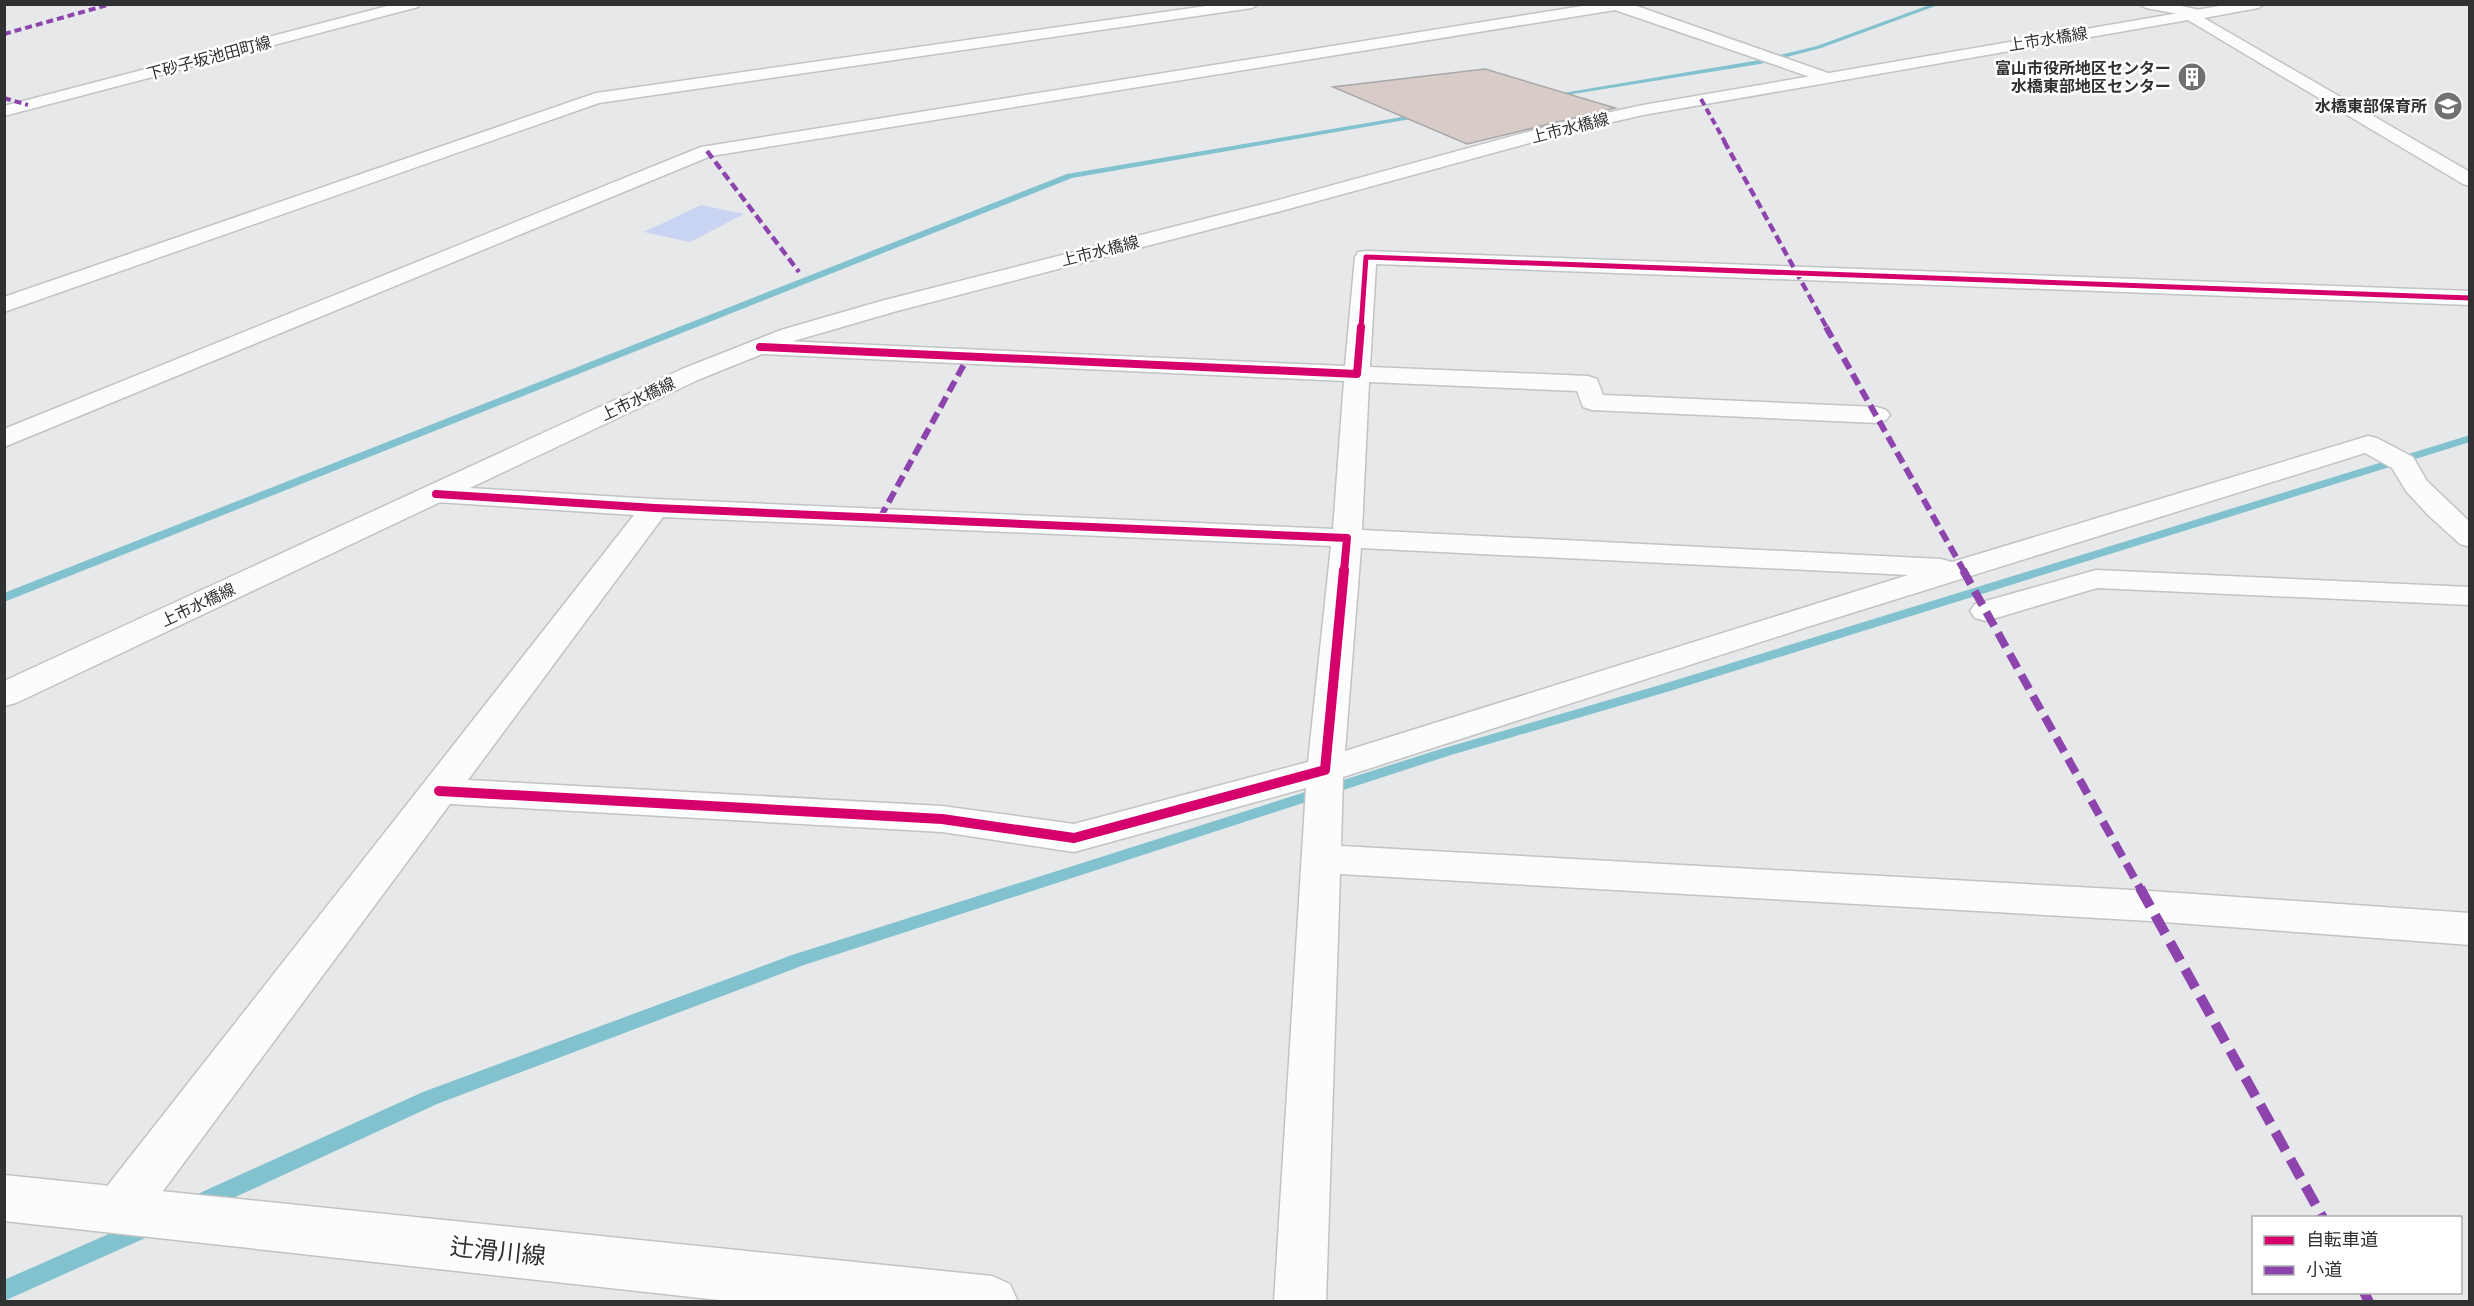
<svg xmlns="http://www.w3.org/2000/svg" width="2474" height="1306" font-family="Raleway,'Noto Sans JP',sans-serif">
<rect width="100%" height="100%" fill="#e6e8ea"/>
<polygon fill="#c9d4f2" points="701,205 744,214 690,242 644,232"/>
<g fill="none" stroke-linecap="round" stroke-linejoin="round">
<g fill="#81c2ce" fill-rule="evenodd">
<polygon points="1932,4 1941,4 1821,48 1760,64 1548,98 1545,96 1760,60 1817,46"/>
<polygon points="1426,113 1428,116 1072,178 4,602 4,593 1067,174"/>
<polygon points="2470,435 2470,442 1670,691 1451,755 804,965 437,1104 205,1211 198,1213 191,1211 188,1204 191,1197 423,1092 792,955 1441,749 1660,685"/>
<polygon points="145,1218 152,1221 155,1228 152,1235 4,1301 4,1280"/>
</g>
</g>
<polygon fill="#d8cbc8" stroke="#a8a8a9" stroke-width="1.5" points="1485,69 1615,108 1467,144 1333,87"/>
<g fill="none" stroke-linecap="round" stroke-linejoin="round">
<g stroke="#c1c3c5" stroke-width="3">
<g id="street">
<polygon points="1220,4 1259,4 1252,8 599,103 4,312 4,297 596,93"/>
<polygon points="1595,4 1631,4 1831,74 1833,77 1831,80 1819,80 1615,10 711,156 4,447 4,429 701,147"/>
<polygon points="2139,4 2171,4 2205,11 2207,14 2200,18 2146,8"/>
<path d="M1366,251l1104,40v14l-1094,-41 -6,103 218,9 9,3 6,16 274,12 9,3 4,5 -4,5 -9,3 -285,-13 -9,-3 -6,-16 -208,-9 -7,148 579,29 11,3 416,-126 9,2 36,19 14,24 43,41v25l-10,-3 -32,-29 -22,-24 -14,-23 -27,-15 -558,174 -464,150 -2,69 809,45 320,22v32l-320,-24 -810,-47 -14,428h-52l32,-514 -232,64 -132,-20 -492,-28 -313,422 -18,7 -18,-7 -7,-16 7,-16 533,-679 -198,-13 -10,-2 -4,-6 4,-6 10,-2 219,13 678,30 11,-148 -584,-27 -8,-2 -4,-5 4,-5 8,-2 585,26 10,-109 3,-5zM663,517l668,29 -23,216 -234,62 -132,-18 -474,-26zM1361,548l547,27 -563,176z"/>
<polygon points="2096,570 2470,587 2470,605 2097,588 1986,621 1975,618 1970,611 1975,604"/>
</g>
</g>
<g stroke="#c1c3c5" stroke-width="3">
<g id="secondary">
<polygon points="395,4 420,4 418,7 4,116 4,106"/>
<polygon points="2231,4 2265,4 2258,8 2204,18 2470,172 2470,186 2463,184 2188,20 1643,115 1573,131 1281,211 897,311 797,340 700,379 16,703 4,706 4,681 682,369 781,330 881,301 1267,203 1564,122 1643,105"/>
<polygon points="4,1175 992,1276 1010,1284 1018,1302 737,1302 4,1221"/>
</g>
</g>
<use href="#street" fill="#fbfcfc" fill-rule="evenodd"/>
<use href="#secondary" fill="#fbfcfc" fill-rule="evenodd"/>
<g stroke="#8e44ad" stroke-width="4" stroke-dasharray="7 4" stroke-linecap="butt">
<polyline points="4,34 111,4"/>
<polyline points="4,98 28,105"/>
<polyline points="1701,99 1725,142"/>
</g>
<g stroke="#8e44ad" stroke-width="4.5" stroke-dasharray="9 4.5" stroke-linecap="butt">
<polyline points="1724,141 1827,328"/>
<polyline points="707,151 799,272"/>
</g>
<g stroke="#8e44ad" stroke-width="6" stroke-dasharray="12 6" stroke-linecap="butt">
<polyline points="1826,327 1964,571"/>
<polyline points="880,518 968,357"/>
</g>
<polyline stroke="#8e44ad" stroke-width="8" stroke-dasharray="16 8" stroke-linecap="butt" points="1963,570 2141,890"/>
<g stroke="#8e44ad" stroke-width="10" stroke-dasharray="21 10" stroke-linecap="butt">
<polyline points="2140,888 2323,1218"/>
<polyline points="2364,1292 2369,1302"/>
</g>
<g stroke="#fff" stroke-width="8">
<polyline id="cycleway-far2" points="1361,328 1366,257 2470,298"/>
</g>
<g stroke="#fff" stroke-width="10">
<g id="cycleway-far1">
<polyline points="760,347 1357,374 1361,327"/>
<polyline points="436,494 655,508 1347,538 1344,571"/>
</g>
</g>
<g stroke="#fff" stroke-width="14">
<polyline id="cycleway" points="439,791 942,819 1074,838 1325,770 1344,570"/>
</g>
<use href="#cycleway-far2" stroke="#d6006c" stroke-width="5"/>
<use href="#cycleway-far1" stroke="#d6006c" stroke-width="8"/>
<use href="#cycleway" stroke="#d6006c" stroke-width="10"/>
</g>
<defs>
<g id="building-disc" transform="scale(1.5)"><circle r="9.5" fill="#707173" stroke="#fff"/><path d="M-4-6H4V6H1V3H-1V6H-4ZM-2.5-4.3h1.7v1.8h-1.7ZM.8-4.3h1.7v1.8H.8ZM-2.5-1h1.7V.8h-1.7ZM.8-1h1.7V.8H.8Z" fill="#fff"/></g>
<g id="school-disc" transform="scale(1.5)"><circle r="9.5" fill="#707173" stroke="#fff"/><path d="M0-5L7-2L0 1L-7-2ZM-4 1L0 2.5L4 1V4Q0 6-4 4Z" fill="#fff"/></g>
</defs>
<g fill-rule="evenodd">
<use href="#building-disc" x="2192" y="77"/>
<use href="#school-disc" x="2448" y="106"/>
</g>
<g text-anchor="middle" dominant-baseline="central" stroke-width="5" stroke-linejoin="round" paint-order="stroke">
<g font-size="16" fill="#303133" stroke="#fff">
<text transform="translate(2048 39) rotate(-9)">上市水橋線</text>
<text transform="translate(209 58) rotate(-15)">下砂子坂池田町線</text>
<text transform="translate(1570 128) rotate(-14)">上市水橋線</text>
<text transform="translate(1100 251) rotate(-14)">上市水橋線</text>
<text transform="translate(638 399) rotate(-25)">上市水橋線</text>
<text transform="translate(198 605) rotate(-25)">上市水橋線</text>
</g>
<g font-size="16" font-weight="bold" fill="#303133" stroke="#fff" text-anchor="end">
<text x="2171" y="68">富山市役所地区センター<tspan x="2171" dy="18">水橋東部地区センター</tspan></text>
<text x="2427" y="106">水橋東部保育所</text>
</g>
<g font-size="24" fill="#303133" stroke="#fff">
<text transform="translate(498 1251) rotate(6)">辻滑川線</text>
</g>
</g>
<rect width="2474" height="1306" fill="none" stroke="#303133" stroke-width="12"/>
<rect x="2252" y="1216" width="210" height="78" fill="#ffffff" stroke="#acadad" stroke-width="1.5"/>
<rect x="2264" y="1236" width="30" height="9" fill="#d6006c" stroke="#acadad" stroke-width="1.5"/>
<text x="2306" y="1246" font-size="18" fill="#303133">自転車道</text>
<rect x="2264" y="1266" width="30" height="9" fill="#8e44ad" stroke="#acadad" stroke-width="1.5"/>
<text x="2306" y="1276" font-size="18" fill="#303133">小道</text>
</svg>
